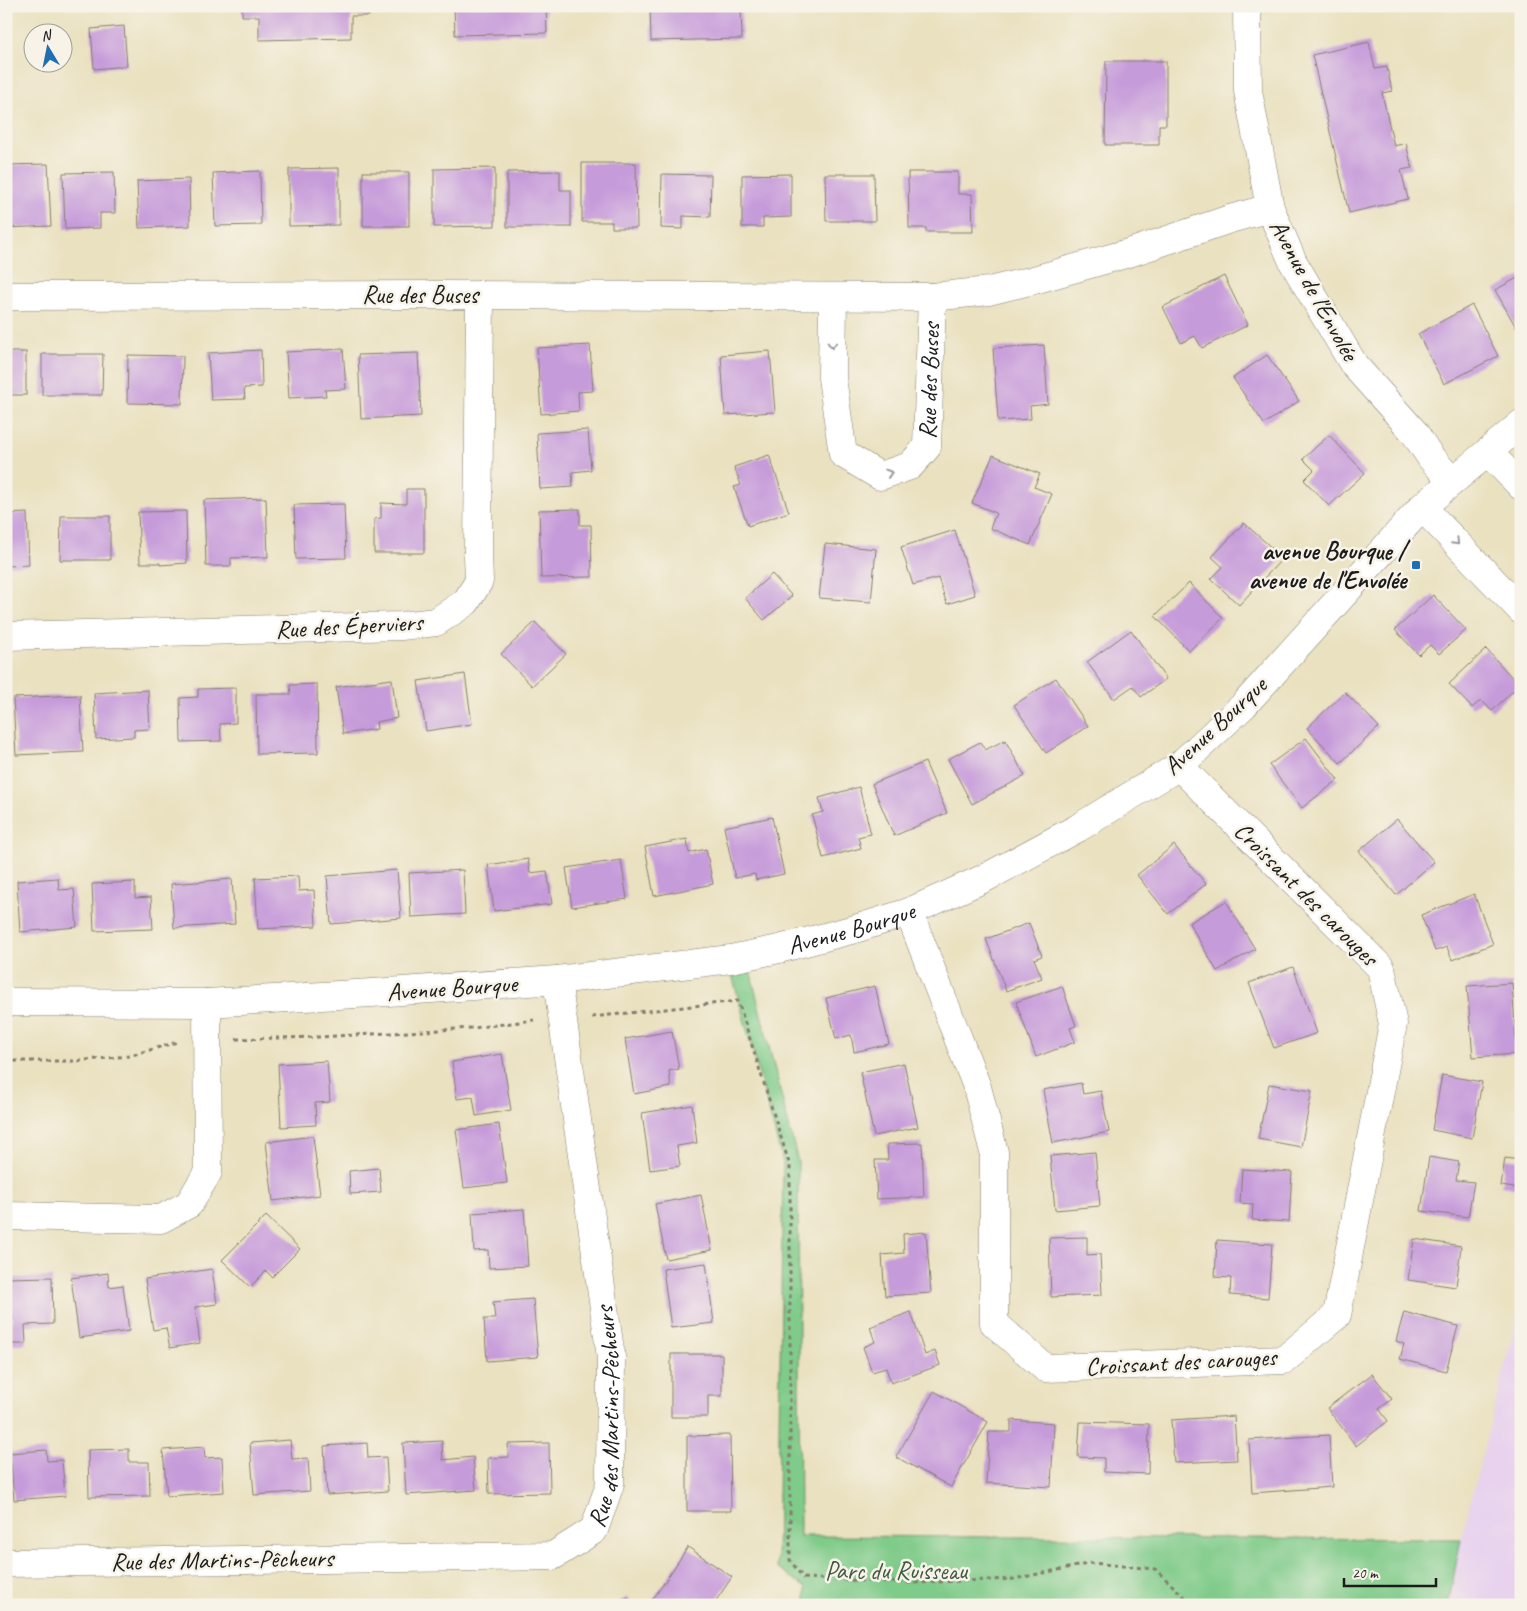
<svg xmlns="http://www.w3.org/2000/svg" width="1527" height="1611" font-family="Caveat,sans-serif">
<rect width="100%" height="100%" fill="#f7f3e8"/>
<filter id="ink" filterUnits="userSpaceOnUse"><feTurbulence type="fractalNoise" baseFrequency=".02" numOctaves="2"/><feDisplacementMap in="SourceGraphic" scale="10" xChannelSelector="R" yChannelSelector="G"/><feConvolveMatrix kernelMatrix="1 2 1 2 8 2 1 2 1" color-interpolation-filters="sRGB"/></filter>
<filter id="wash" filterUnits="userSpaceOnUse"><feTurbulence type="fractalNoise" baseFrequency=".0096" numOctaves="4" result="noise"/><feDisplacementMap in="SourceGraphic" scale="20" xChannelSelector="R" yChannelSelector="G"/><feGaussianBlur stdDeviation="1.12" result="paint"/><feColorMatrix in="noise" values="0 0 0 0 0 0 0 0 0 0 0 0 0 0 0 0 0 1.4 0 .05"/><feComposite in="paint" operator="in"/></filter>
<g filter="url(#wash)">
<rect width="100%" height="100%" fill="#eae1c0"/>
<polygon fill="#e8d2ee" points="1521,1302 1521,1605 1448,1605 1461,1539"/>
<polygon fill="#7fcb89" stroke="#4e7452" points="750,970 798,1162 800,1536 1461,1539 1448,1605 806,1605 806,1588 777,1568 783,1163 732,975"/>
<g id="blocks">
<g fill="#c69bda">
<polygon points="242,6 369,6 369,16 351,16 351,38 259,40 259,16 242,16"/>
<polygon points="454,6 546,6 547,33 455,35"/>
<polygon points="650,6 741,6 742,39 651,41"/>
<polygon points="124,26 127,66 94,69 91,29"/>
<polygon points="1369,42 1375,69 1387,67 1392,91 1382,93 1394,146 1406,143 1412,168 1401,170 1408,199 1349,213 1312,55"/>
<polygon points="1106,61 1166,61 1166,125 1159,125 1159,145 1105,145"/>
<polygon points="582,163 636,163 637,228 612,228 612,222 582,222"/>
<polygon points="48,164 51,226 6,228 6,165"/>
<polygon points="339,168 339,225 289,226 289,169"/>
<polygon points="495,168 495,226 434,227 434,169"/>
<polygon points="260,171 261,225 215,226 213,173"/>
<polygon points="560,171 560,190 571,190 571,227 507,227 507,172"/>
<polygon points="114,172 115,213 100,213 100,228 65,229 63,173"/>
<rect x="363" y="172" width="46" height="54"/>
<polygon points="908,172 958,172 958,194 972,194 973,232 926,232 926,228 909,228"/>
<polygon points="662,174 711,175 710,217 683,216 683,229 661,228"/>
<polygon points="791,174 791,217 763,218 763,227 742,227 742,175"/>
<polygon points="825,174 874,174 875,221 826,221"/>
<polygon points="189,179 190,226 139,228 137,181"/>
<polygon points="1224,276 1248,325 1202,348 1195,336 1181,343 1163,307"/>
<polygon points="1521,276 1521,336 1495,290"/>
<polygon points="1472,305 1498,356 1444,384 1418,334"/>
<polygon points="590,345 593,391 578,392 579,411 541,414 537,348"/>
<polygon points="1044,345 1048,404 1030,406 1031,419 998,421 993,348"/>
<polygon points="343,349 346,389 325,390 326,396 289,398 286,352"/>
<polygon points="261,350 262,387 244,388 245,399 211,400 208,353"/>
<polygon points="770,351 775,412 725,415 721,355"/>
<rect x="6" y="352" width="20" height="43"/>
<polygon points="418,353 421,416 361,419 358,355"/>
<polygon points="42,354 103,354 102,395 42,395"/>
<polygon points="128,355 183,356 182,404 127,403"/>
<polygon points="1267,355 1299,401 1264,424 1233,378"/>
<polygon points="588,430 591,470 572,472 573,487 540,489 537,433"/>
<polygon points="1329,435 1365,473 1329,506 1304,480 1314,470 1303,459"/>
<polygon points="769,455 789,512 748,526 734,487 741,485 734,467"/>
<polygon points="993,455 1040,474 1034,487 1052,494 1030,545 990,528 996,513 972,503"/>
<polygon points="406,489 424,489 424,553 374,553 374,519 381,518 381,503 406,504"/>
<polygon points="266,498 268,557 231,558 231,566 206,566 204,500"/>
<polygon points="344,504 346,558 296,559 294,505"/>
<polygon points="580,509 580,525 591,525 592,577 541,578 539,510"/>
<polygon points="186,511 187,563 160,565 160,563 140,563 138,512"/>
<polygon points="27,513 29,565 6,566 6,514"/>
<polygon points="61,516 110,516 110,560 60,560"/>
<polygon points="1244,523 1283,558 1239,605 1211,579 1223,567 1212,557"/>
<polygon points="955,530 975,595 947,604 938,578 913,585 901,547"/>
<polygon points="825,544 876,549 871,602 819,598"/>
<polygon points="772,574 792,596 764,620 745,598"/>
<polygon points="1189,583 1223,618 1189,651 1155,616"/>
<polygon points="1433,595 1466,630 1439,654 1430,645 1419,655 1395,630"/>
<polygon points="535,622 566,654 532,686 501,654"/>
<polygon points="1131,630 1166,679 1141,697 1133,686 1114,699 1087,662"/>
<polygon points="1486,649 1519,685 1492,711 1481,700 1472,708 1449,684"/>
<polygon points="465,674 472,724 426,731 418,681"/>
<polygon points="1056,678 1088,726 1046,753 1014,705"/>
<polygon points="392,679 397,718 376,722 377,729 343,734 336,687"/>
<polygon points="317,684 318,753 257,754 256,694 291,694 290,685"/>
<polygon points="236,688 236,723 220,724 221,741 181,742 180,698 198,697 198,689"/>
<polygon points="148,690 150,729 134,730 134,737 96,739 94,693"/>
<polygon points="1345,692 1379,727 1340,763 1307,728"/>
<polygon points="80,695 83,752 16,755 13,698"/>
<polygon points="1306,738 1338,780 1302,808 1269,765"/>
<polygon points="1005,740 1025,776 972,804 948,759 980,742 985,750"/>
<polygon points="925,762 947,813 894,836 872,784"/>
<polygon points="859,787 871,834 858,837 861,848 823,858 812,815 823,812 819,798"/>
<polygon points="772,817 784,874 756,880 755,874 735,878 724,827"/>
<polygon points="1397,819 1434,862 1396,895 1359,851"/>
<polygon points="687,839 689,853 706,849 713,884 654,896 645,847"/>
<polygon points="1174,845 1206,884 1168,914 1137,875"/>
<polygon points="528,859 530,873 547,871 552,904 494,911 488,865"/>
<polygon points="621,860 627,899 572,907 566,868"/>
<polygon points="397,870 401,918 331,924 327,876"/>
<polygon points="463,870 465,914 411,917 409,873"/>
<polygon points="298,876 299,891 314,890 316,926 258,929 255,878"/>
<polygon points="58,878 59,890 74,889 77,927 20,932 17,881"/>
<polygon points="232,879 235,924 174,928 171,884"/>
<polygon points="135,882 135,898 151,897 153,929 94,931 92,884"/>
<polygon points="1474,894 1493,944 1452,960 1447,947 1435,951 1421,915"/>
<polygon points="1226,901 1255,949 1217,971 1189,923"/>
<polygon points="1029,923 1042,956 1034,959 1042,978 1006,991 986,939"/>
<polygon points="1293,967 1317,1033 1274,1048 1249,983"/>
<polygon points="1512,983 1517,1054 1473,1057 1467,986"/>
<polygon points="875,986 889,1044 854,1052 851,1035 836,1039 826,998"/>
<polygon points="1062,986 1076,1026 1070,1028 1075,1042 1036,1057 1016,1002"/>
<polygon points="672,1031 679,1069 669,1071 671,1087 634,1094 625,1039"/>
<polygon points="502,1054 511,1110 476,1116 473,1097 457,1099 452,1062"/>
<polygon points="327,1061 330,1102 315,1103 316,1125 281,1127 278,1064"/>
<polygon points="904,1063 918,1127 874,1136 860,1072"/>
<polygon points="1442,1075 1482,1082 1472,1138 1432,1130"/>
<polygon points="1081,1083 1083,1094 1101,1091 1109,1132 1053,1143 1043,1090"/>
<polygon points="1269,1084 1312,1091 1301,1147 1258,1139"/>
<polygon points="692,1105 697,1143 677,1146 680,1166 650,1170 642,1113"/>
<polygon points="499,1124 507,1183 464,1188 456,1130"/>
<polygon points="313,1136 320,1195 273,1201 266,1142"/>
<polygon points="922,1143 924,1197 877,1199 875,1160 888,1160 887,1144"/>
<polygon points="1095,1152 1100,1206 1055,1210 1050,1156"/>
<polygon points="1429,1157 1459,1162 1456,1180 1474,1182 1468,1217 1421,1211"/>
<polygon points="1505,1158 1521,1160 1521,1189 1501,1186"/>
<polygon points="379,1168 381,1192 350,1194 349,1171"/>
<polygon points="1242,1169 1292,1172 1289,1222 1252,1220 1253,1204 1240,1203"/>
<polygon points="701,1195 712,1250 666,1259 655,1204"/>
<polygon points="524,1209 528,1266 489,1268 488,1250 474,1251 472,1213"/>
<polygon points="266,1216 300,1249 272,1277 266,1271 250,1287 222,1260"/>
<polygon points="926,1232 931,1293 885,1296 882,1255 904,1253 903,1234"/>
<polygon points="1087,1237 1087,1255 1100,1254 1102,1295 1051,1297 1049,1238"/>
<polygon points="1414,1239 1461,1246 1456,1287 1408,1280"/>
<polygon points="1217,1240 1272,1244 1268,1298 1230,1295 1231,1278 1215,1277"/>
<polygon points="706,1263 714,1323 671,1328 663,1269"/>
<polygon points="212,1269 217,1304 195,1307 200,1343 170,1348 166,1328 153,1330 145,1279"/>
<polygon points="108,1273 109,1287 123,1285 129,1331 79,1338 71,1278"/>
<polygon points="52,1277 53,1324 25,1325 26,1344 12,1344 12,1316 6,1316 6,1278"/>
<polygon points="533,1299 538,1357 487,1361 484,1319 495,1319 493,1302"/>
<polygon points="911,1312 925,1355 935,1351 940,1365 891,1383 886,1368 872,1372 863,1347 875,1342 870,1327"/>
<polygon points="1404,1312 1458,1326 1446,1371 1400,1359 1404,1344 1396,1341"/>
<polygon points="671,1354 722,1354 722,1396 708,1396 708,1417 671,1417"/>
<polygon points="1372,1374 1392,1399 1379,1409 1388,1421 1356,1446 1327,1408"/>
<polygon points="934,1391 988,1422 951,1487 896,1457"/>
<polygon points="1234,1416 1237,1460 1174,1463 1171,1420"/>
<polygon points="1011,1420 1054,1423 1051,1487 986,1483 989,1432 1011,1432"/>
<polygon points="1080,1422 1149,1424 1148,1474 1104,1472 1104,1458 1078,1457"/>
<polygon points="730,1435 731,1511 687,1511 687,1436"/>
<polygon points="1329,1435 1332,1487 1252,1493 1249,1440"/>
<polygon points="290,1440 292,1459 308,1458 310,1491 254,1495 250,1443"/>
<polygon points="442,1441 443,1460 473,1457 476,1490 406,1495 403,1443"/>
<polygon points="367,1443 368,1458 386,1457 388,1491 327,1495 324,1446"/>
<polygon points="549,1443 550,1493 489,1494 488,1458 509,1457 508,1444"/>
<polygon points="204,1447 205,1458 222,1457 224,1492 167,1496 163,1450"/>
<polygon points="129,1449 129,1462 149,1462 150,1496 89,1497 88,1450"/>
<polygon points="46,1450 47,1461 62,1460 65,1496 14,1500 10,1453"/>
<polygon points="688,1547 732,1577 713,1605 649,1605"/>
<polygon points="628,1597 632,1605 612,1605"/>
</g>
</g>
</g>
<g filter="url(#ink)">
<use href="#blocks" fill-opacity="0" stroke="#837e6e" stroke-width="1"/>
<g fill="none" stroke-linecap="round" stroke-linejoin="round">
<g stroke="#837e6e" stroke-width="29">
<g id="minor">
<polyline points="1247,6 1248,91 1270,208 1293,262 1354,365 1414,432 1431,458 1452,481"/>
<polyline points="6,296 440,295 932,297 989,291 1034,280 1132,252 1230,219 1270,208"/>
<path id="s1" d="M833,297l-1,81 11,76 37,22 30,-10 17,-19 5,-150"/>
<polyline points="1488,452 1521,486"/>
<polyline points="1422,507 1521,610"/>
<polyline points="6,636 401,626 436,622 466,602 479,581 478,555 480,295"/>
<polyline points="909,912 977,1087 994,1152 994,1323 1045,1368 1284,1360 1337,1315 1393,1024 1381,968 1179,766"/>
<path id="s2" d="M6,1002l201,1 181,-11 169,-12 174,-21 48,-10 76,-20 54,-17 76,-34 93,-50 101,-62 65,-61 178,-198 99,-83"/>
<polyline points="6,1216 161,1219 189,1204 208,1172 207,1003"/>
<path id="s3" d="M6,1563l547,-7 41,-26 16,-46 1,-127 -54,-377"/>
</g>
</g>
<g stroke="#837e6e" stroke-width="3" stroke-dasharray="4 4" stroke-linecap="butt">
<polyline points="592,1017 738,1001 790,1166 790,1560 803,1578 914,1583 1014,1579 1092,1563 1155,1569 1193,1605"/>
<polyline points="236,1039 319,1037 408,1032 473,1028 534,1020"/>
<polyline points="6,1061 76,1061 129,1056 177,1042"/>
</g>
<use href="#minor" stroke="#fff" stroke-width="28"/>
</g>
<defs><path id="oneway-chevron" d="M-2-3.5L2.5 0L-2 3.5" fill="none" stroke-width="1.6" stroke-linecap="round" stroke-linejoin="round" transform="scale(1.25)"/></defs>
<g stroke="#999">
<use href="#oneway-chevron" transform="translate(832 345) rotate(90)"/>
<use href="#oneway-chevron" transform="translate(889 473) rotate(-18)"/>
<use href="#oneway-chevron" transform="translate(1456 542) rotate(46)"/>
</g>
</g>
<rect fill="#1f6fb2" stroke="#f7f3e8" stroke-width="2" x="1411" y="560" width="10" height="10" rx="2.5"/>
<g text-anchor="middle" dominant-baseline="central" stroke-width="5" stroke-linejoin="round" paint-order="stroke">
<g font-size="25" fill="#1c1c1c" stroke="#f7f3e8">
<text transform="translate(1314 290) rotate(61)">Avenue de l'Envolée</text>
<text x="420" y="295">Rue des Buses</text>
<text stroke="none"><textPath href="#s1" startOffset="324">Rue des Buses</textPath></text>
<text transform="translate(349 626) rotate(-3)">Rue des Éperviers</text>
<text transform="translate(1215 726) rotate(-43)">Avenue Bourque</text>
<text transform="translate(1306 894) rotate(45)">Croissant des carouges</text>
<text stroke="none"><textPath href="#s2" startOffset="851">Avenue Bourque</textPath></text>
<text transform="translate(452 988) rotate(-4)">Avenue Bourque</text>
<text transform="translate(1181 1362) rotate(-3)">Croissant des carouges</text>
<text stroke="none"><textPath href="#s3" startOffset="711">Rue des Martins-Pêcheurs</textPath></text>
<text transform="translate(222 1560) rotate(-1)">Rue des Martins-Pêcheurs</text>
</g>
<g font-size="25" font-weight="bold" fill="#1c1c1c" stroke="#f7f3e8" text-anchor="end">
<text x="1406" y="551">avenue Bourque /<tspan x="1406" dy="29">avenue de l'Envolée</tspan></text>
</g>
<g font-size="25" fill="#3f5942" stroke="#f7f3e8">
<text x="896" y="1571">Parc du Ruisseau</text>
</g>
</g>
<rect width="1527" height="1611" fill="none" stroke="#f7f3e8" stroke-width="25"/>
<g transform="translate(48 48) rotate(350)"><circle r="24" fill="#f7f3e8" stroke="#9f9d96"/>
<path d="M0-4L9 19L0 12L-9 19Z" fill="#1f6fb2"/>
<text y="-8" font-size="14" font-weight="bold" text-anchor="middle" fill="#1c1c1c">N</text>
</g>
<path d="M1344 1578v8h92v-8" fill="none" stroke="#1c1c1c" stroke-width="2.5"/>
<text x="1352" y="1578" font-size="15" fill="#1c1c1c" stroke="#f7f3e8" stroke-width="4" paint-order="stroke">20 m</text>
</svg>
